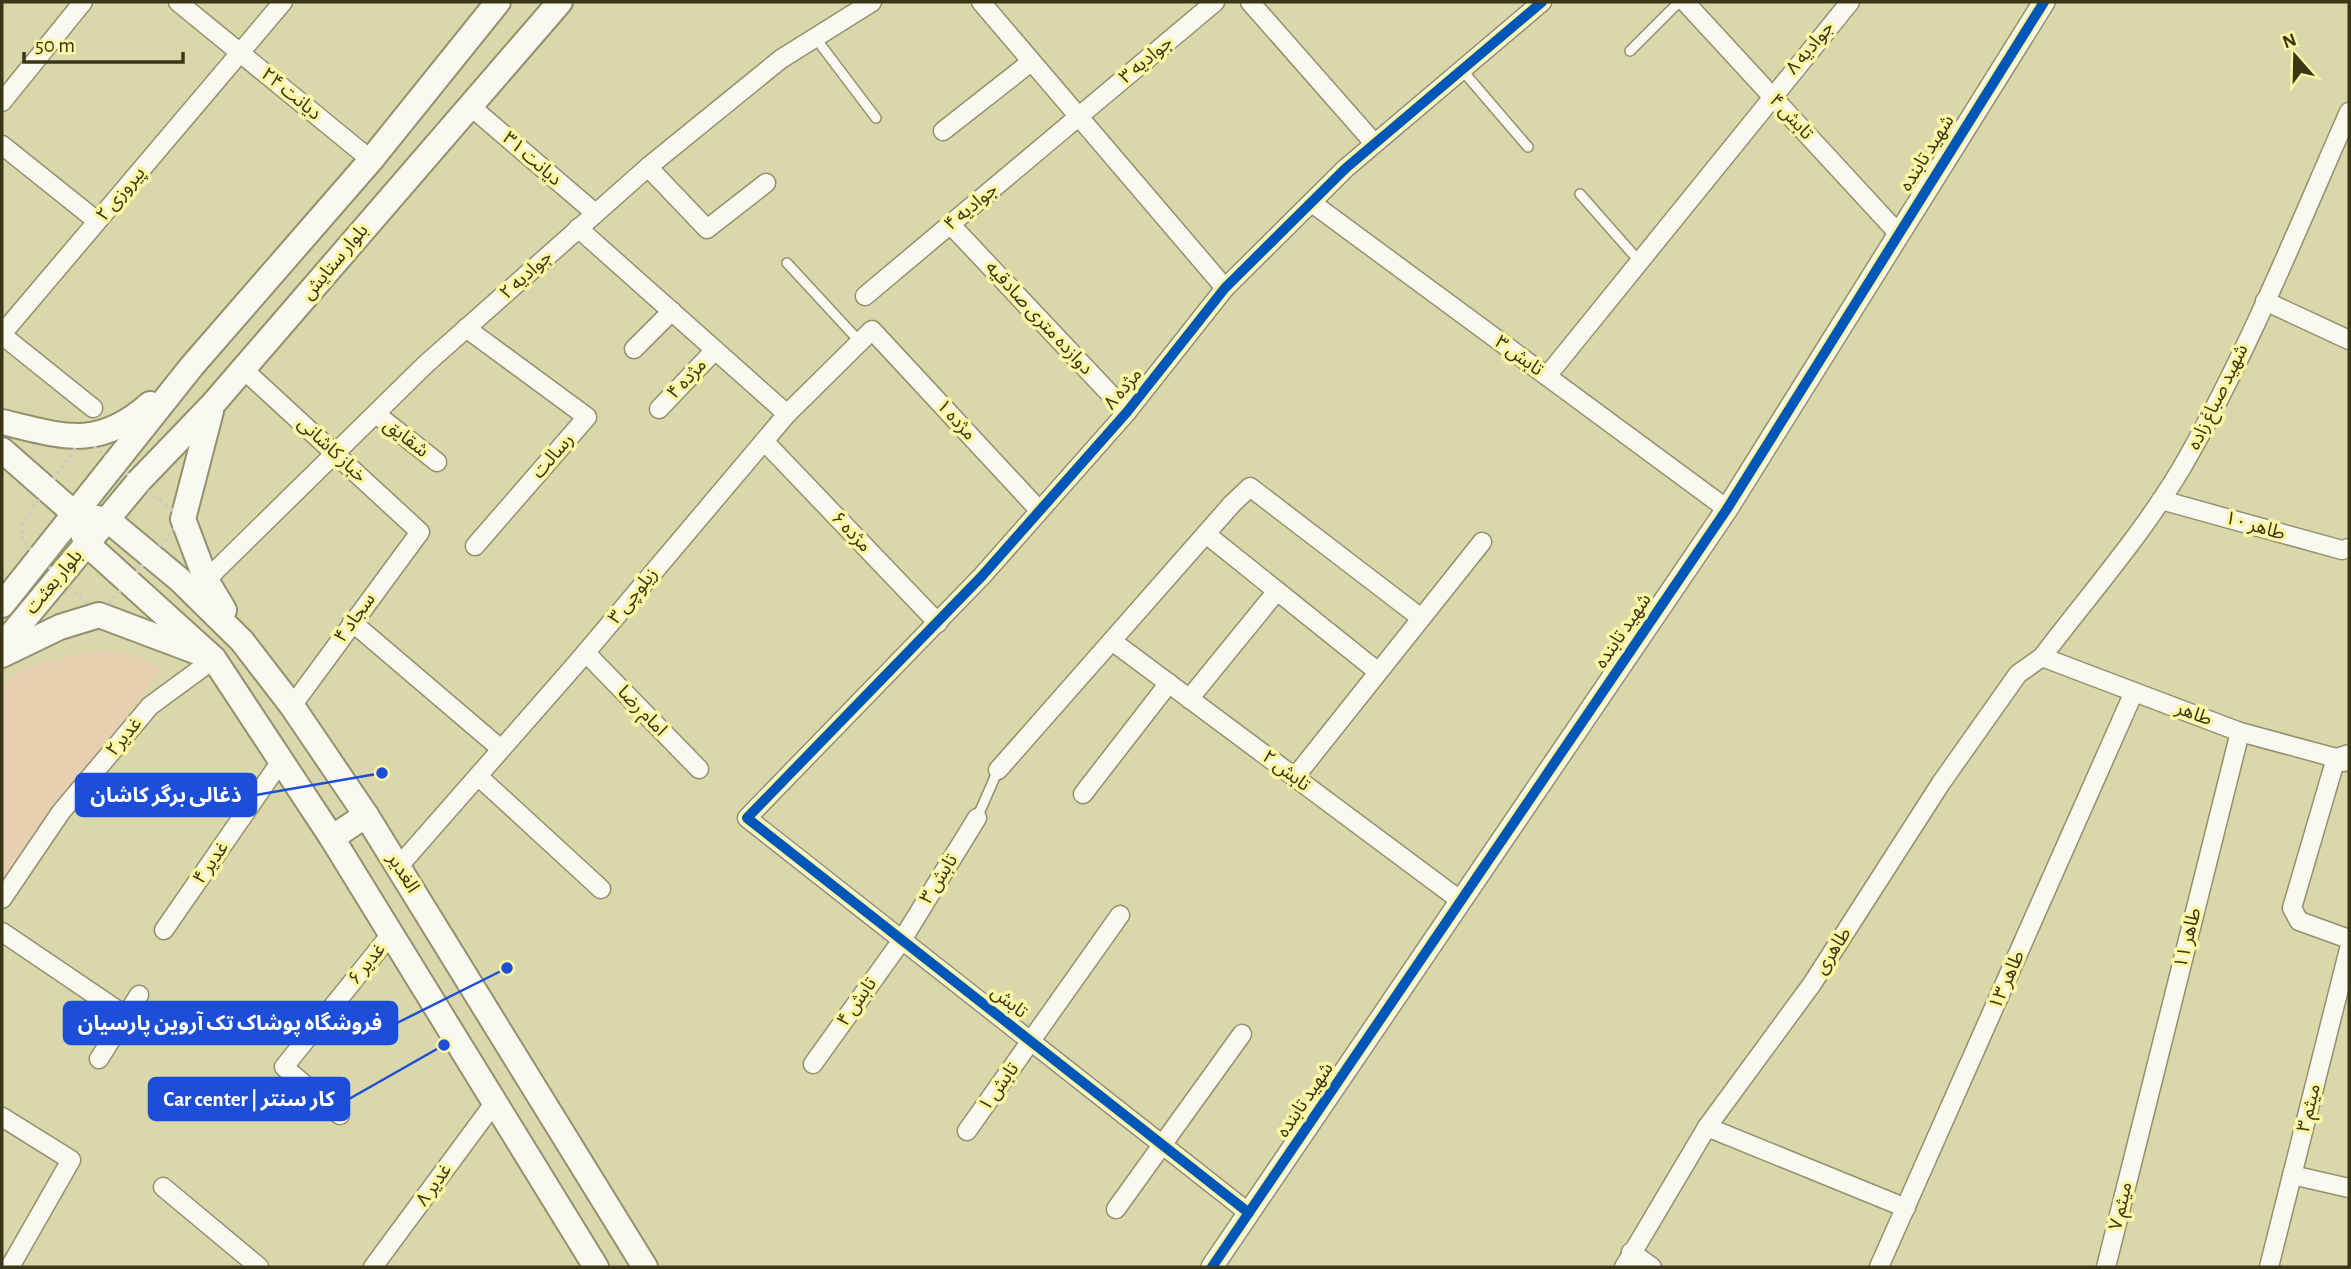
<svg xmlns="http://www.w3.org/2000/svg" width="2351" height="1269" font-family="'Alegreya Sans','Noto Sans Arabic',sans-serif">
<rect width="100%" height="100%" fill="#dad7ab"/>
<polygon fill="#e7cfb2" points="114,652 137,656 162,668 2,883 2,688 17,670 82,653"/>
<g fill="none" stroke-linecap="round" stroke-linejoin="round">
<g stroke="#93916d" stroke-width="12">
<g id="service">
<polyline points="814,36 876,118"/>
<polyline points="1630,51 1679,2"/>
<polyline points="1462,70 1528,147"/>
<polyline points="1580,194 1639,261"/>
<polyline points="787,263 860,342"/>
<polyline points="977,818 998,770"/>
</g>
</g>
<g stroke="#93916d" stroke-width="21">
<g id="minor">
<polyline points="178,2 371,160"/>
<polyline points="981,2 1225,288"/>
<polyline points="1250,2 1374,143"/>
<polyline points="1685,2 1897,232"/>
<polyline points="2,102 83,2"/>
<polyline points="469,105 595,213"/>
<polyline points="943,131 1031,62"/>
<polyline points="2,145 97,221"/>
<polyline points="648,167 707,229 766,183"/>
<polyline points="1312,203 1727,509"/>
<polyline points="950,224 1127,412"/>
<polyline points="578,228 787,414"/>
<polyline points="865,296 1215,2"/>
<polyline points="2265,301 2349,340"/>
<polyline points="466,328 587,417 475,546"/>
<polyline points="2,334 283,2"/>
<polyline points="2,335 93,408"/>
<polyline points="634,349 672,311"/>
<polyline points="243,369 420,532 292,706"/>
<polyline points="1547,376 1850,2"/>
<polyline points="659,409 715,350"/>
<polyline points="376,414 437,462"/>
<polyline points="764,441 938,623"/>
<polyline points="2161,500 2342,550 2349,548"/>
<polyline points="1206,534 1377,671"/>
<polyline points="206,580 426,364 648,167 781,59 872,2"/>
<polyline points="352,622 501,749"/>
<polyline points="1112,641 1461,901"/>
<polyline points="586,653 699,769"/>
<polyline points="2042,657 2240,732 2336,758 2349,754"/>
<polyline points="1189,699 1277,591"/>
<polyline points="2344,762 2336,758 2292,908 2299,921 2349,939"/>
<polyline points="998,770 1232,504 1250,487 1421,618"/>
<polyline points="478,776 601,889"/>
<polyline points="1295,777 1482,542"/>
<polyline points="1083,794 1169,683"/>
<polyline points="399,866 576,664 787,414 872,330 1039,510"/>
<polyline points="2,899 61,812 150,706 214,659"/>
<polyline points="164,930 281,761"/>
<polyline points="2,932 126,1016"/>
<polyline points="99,1059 139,995"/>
<polyline points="813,1064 902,940 977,818"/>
<polyline points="340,1115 284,1067 391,934"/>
<polyline points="2,1117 71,1160 10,1267"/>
<polyline points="1707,1127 1906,1208"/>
<polyline points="967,1131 1120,915"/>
<polyline points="2292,1175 2349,1188"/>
<polyline points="163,1187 259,1267"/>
<polyline points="1116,1209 1242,1034"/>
<polyline points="1249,1213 747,818 982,576 1127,412 1225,288 1346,168 1542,2"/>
<polyline points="1631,1252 1652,1267"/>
<polyline points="373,1267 495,1102"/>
<path d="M1624,1267l83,-140 105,-143 129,-201 77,-109 24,-17c50,-66 107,-130 147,-202 62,-110 109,-228 160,-343"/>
<polyline points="1879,1267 2134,692"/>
<polyline points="2106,1267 2240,732"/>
<polyline points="2269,1267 2349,949"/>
</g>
</g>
<g stroke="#93916d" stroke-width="24">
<polyline id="tertiary" points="1212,1267 1727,509 2044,2"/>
</g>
<g stroke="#93916d" stroke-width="28">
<g id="secondary">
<polyline points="211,411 183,519 206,580 224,610"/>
<path d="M2,422c62,15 96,28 148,-18"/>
<polyline points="2,450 75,514 108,520 180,580 242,641 292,706 366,815 645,1267"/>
<polyline points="75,514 87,544 214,659 332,838 596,1267"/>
<polyline points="2,605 192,366 371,160 498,2"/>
<polyline points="2,646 139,481 213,404 560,2"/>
<polyline points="2,655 60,627 99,615 200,653"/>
<polyline points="332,838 366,815"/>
</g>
</g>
<polygon stroke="#cdccbf" stroke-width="3.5" stroke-dasharray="3.5 3.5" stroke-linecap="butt" points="83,438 183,519 99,615 22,541 23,522"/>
<use href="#service" stroke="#f9f9f2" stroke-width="9"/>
<use href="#minor" stroke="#f9f9f2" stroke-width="18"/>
<use href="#tertiary" stroke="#f9f9f2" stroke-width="21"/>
<use href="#secondary" stroke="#f9f9f2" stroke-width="24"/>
<g stroke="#fbf6a4" stroke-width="15">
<g id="cycleway">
<polyline points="1249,1213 747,818 982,576 1127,412 1225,288 1346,168 1542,2"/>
<polyline points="1212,1267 1727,509 2044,2"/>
</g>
</g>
<use href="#cycleway" stroke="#0057b8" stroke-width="10"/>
</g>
<g text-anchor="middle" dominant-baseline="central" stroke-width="7" stroke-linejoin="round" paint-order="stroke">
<g font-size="19" fill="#3a3716" stroke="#fbf6a4">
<text transform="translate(1810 48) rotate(-50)">جوادیه ۸</text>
<text transform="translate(1146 60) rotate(-40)">جوادیه ۳</text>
<text transform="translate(291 94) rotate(39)">دیانت ۲۴</text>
<text transform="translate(1791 117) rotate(47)">تابش ۴</text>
<text transform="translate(1927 153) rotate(-58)">شهید تابنده</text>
<text transform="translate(532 159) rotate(41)">دیانت ۳۱</text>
<text transform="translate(121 194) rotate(-50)">پیروزی ۲</text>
<text transform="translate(971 207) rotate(-40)">جوادیه ۴</text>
<text transform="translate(335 262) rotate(-50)">بلوار ستایش</text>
<text transform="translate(526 275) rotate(-42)">جوادیه ۲</text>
<text transform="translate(1039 318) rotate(47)">دوازده متری صادقیه</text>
<text transform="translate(1519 356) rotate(36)">تابش ۳</text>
<text transform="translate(687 379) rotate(-46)">مژده ۴</text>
<text transform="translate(1123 389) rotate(-50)">مژده ۸</text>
<text transform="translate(2218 397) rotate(-64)">شهید صباغ زاده</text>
<text transform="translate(956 420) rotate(47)">مژده ۱</text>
<text transform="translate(406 438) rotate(38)">شقایق</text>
<text transform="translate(332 450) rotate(43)">خباز کاشانی</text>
<text transform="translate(553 456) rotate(-49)">رسالت</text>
<text transform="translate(2255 526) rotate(16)">طاهر ۱۰</text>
<text transform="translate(851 532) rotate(46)">مژده ۶</text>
<text transform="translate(54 582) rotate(-50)">بلوار بعثت</text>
<text transform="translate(633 596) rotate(-51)">زیلوچی ۳</text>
<text transform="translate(355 618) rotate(-54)">سجاد ۴</text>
<text transform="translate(1623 631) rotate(-56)">شهید تابنده</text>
<text transform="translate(642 711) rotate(46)">امام رضا</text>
<text transform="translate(2194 714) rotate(21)">طاهر</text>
<text transform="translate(124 737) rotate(-50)">غدیر۲</text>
<text transform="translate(1286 771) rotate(37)">تابش ۲</text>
<text transform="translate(211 863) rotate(-55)">غدیر ۴</text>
<text transform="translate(403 873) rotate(58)">الغدیر</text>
<text transform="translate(939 879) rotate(-58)">تابش ۳</text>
<text transform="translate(2188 938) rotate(-76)">طاهر ۱۱</text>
<text transform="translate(1833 951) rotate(-57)">طاهری</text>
<text transform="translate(367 964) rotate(-51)">غدیر ۶</text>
<text transform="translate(2007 980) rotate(-66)">طاهر ۱۳</text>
<text transform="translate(857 1002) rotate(-55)">تابش ۴</text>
<text transform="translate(1009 1002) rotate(38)">تابش</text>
<text transform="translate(999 1087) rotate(-54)">تابش ۱</text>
<text transform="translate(1305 1100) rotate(-56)">شهید تابنده</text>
<text transform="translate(2309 1108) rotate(-76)">میثم ۳</text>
<text transform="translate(434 1185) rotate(-54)">غدیر ۸</text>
<text transform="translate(2121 1206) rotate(-77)">میثم ۷</text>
</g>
</g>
<path fill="none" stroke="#1d4ed8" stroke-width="2.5" d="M382 773L256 795M507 968L397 1023M444 1045L349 1099"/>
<g fill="#1d4ed8" stroke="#fbf6a4" stroke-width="2.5">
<circle cx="382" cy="773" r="7"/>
<circle cx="507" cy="968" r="7"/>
<circle cx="444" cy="1045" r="7"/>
</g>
<g fill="#1d4ed8" stroke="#1d4ed8" stroke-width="2.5">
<rect x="76" y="774" width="180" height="42" rx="7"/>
<rect x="64" y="1002" width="333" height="42" rx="7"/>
<rect x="149" y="1078" width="200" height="42" rx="7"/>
</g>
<g font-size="21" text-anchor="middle" font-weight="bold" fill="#fff">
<text x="166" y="802">ذغالی برگر کاشان</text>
<text x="230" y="1030">فروشگاه پوشاک تک آروین پارسیان</text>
<text x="249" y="1106">Car center | کار سنتر</text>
</g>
<rect width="2351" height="1269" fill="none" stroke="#3a3716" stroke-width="7"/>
<g transform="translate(2295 56) rotate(340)" stroke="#fbf6a4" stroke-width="5" paint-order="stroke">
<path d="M0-5L12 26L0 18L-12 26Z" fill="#3a3716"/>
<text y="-10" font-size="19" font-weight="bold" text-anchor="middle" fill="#3a3716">N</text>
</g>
<path d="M24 52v10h159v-10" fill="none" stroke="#3a3716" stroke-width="3.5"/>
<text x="35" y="52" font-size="21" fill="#3a3716" stroke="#fbf6a4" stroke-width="5" paint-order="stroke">50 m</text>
</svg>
